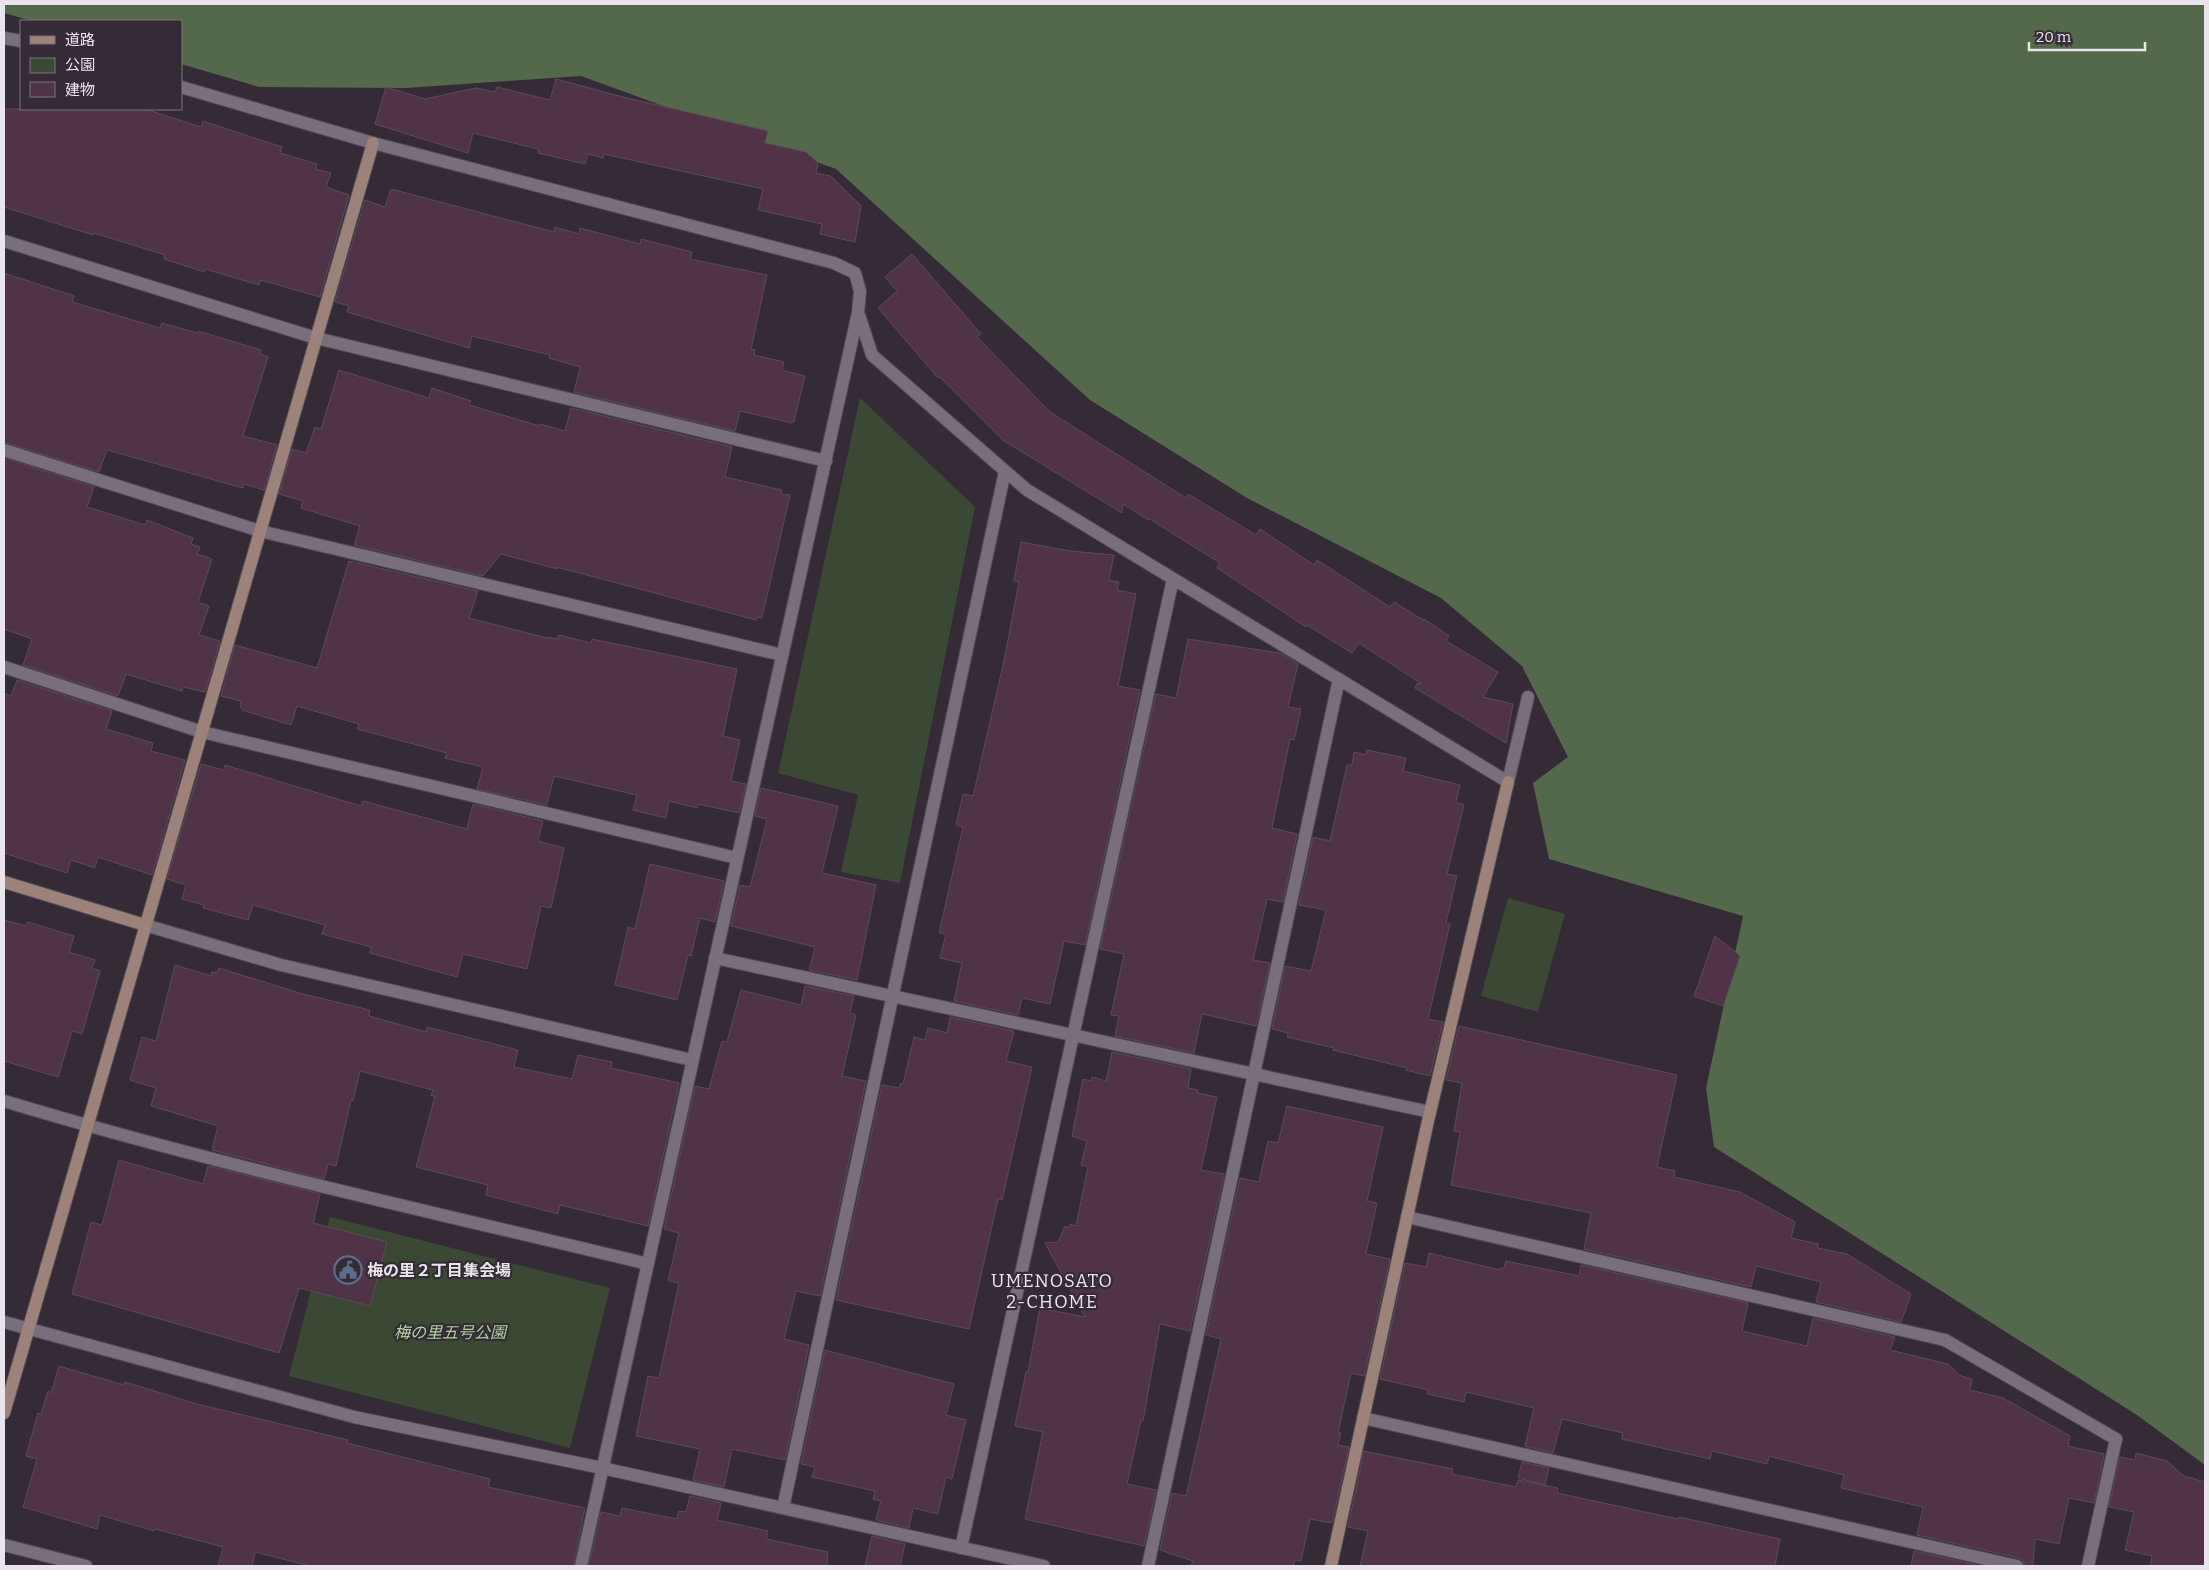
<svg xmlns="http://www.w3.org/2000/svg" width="2209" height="1570" font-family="Bitter,'Noto Sans JP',serif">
<rect width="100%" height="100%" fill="#342b36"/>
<g fill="#3a4834">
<polygon points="860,398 975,507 900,883 841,872 858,795 778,773"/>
<polygon points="1508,898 1565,914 1538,1012 1481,996"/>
<polygon points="330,1217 610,1288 570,1448 289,1376"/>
</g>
<polygon fill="#54694b" points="4,4 2205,4 2205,1465 2137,1415 1714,1147 1706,1088 1743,916 1549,859 1533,783 1568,757 1522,666 1441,598 1247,498 1090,400 836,169 581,76 406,88 259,87 181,64 181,21 32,21 4,13"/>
<g fill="#513347" stroke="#5a4c55">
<polygon points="556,79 623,97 768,131 765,143 806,152 818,163 816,173 831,176 861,206 855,242 820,234 822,224 758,210 763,189 604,154 603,158 588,154 585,164 538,153 538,149 473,133 468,153 375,124 386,87 425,99 476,88 495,92 497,87 550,100"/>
<polygon points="4,109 145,109 201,127 203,121 282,147 280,153 317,164 316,169 331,173 326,187 349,195 320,297 261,280 259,285 205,269 204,272 164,259 165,255 94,233 93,235 4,207"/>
<polygon points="391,189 554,232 555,227 579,234 580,228 640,244 641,239 692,252 690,259 767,275 751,349 755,350 754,355 784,362 782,370 805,376 794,421 792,423 740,411 735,431 574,392 580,367 549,358 550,355 472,336 469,348 347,312 349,306 335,302 365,200 385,207"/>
<polygon points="912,254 981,334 977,337 1050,412 1186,498 1188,494 1256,535 1260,529 1314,565 1317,560 1390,607 1394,602 1423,620 1424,619 1449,636 1446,641 1498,672 1483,697 1513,704 1506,743 1415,688 1417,683 1422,684 1359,643 1352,653 1307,625 1306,627 1217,568 1220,563 1148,518 1148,520 1123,504 1122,513 1004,441 940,377 938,378 878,308 897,291 885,277"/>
<polygon points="4,273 74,296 72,302 160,328 162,323 197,333 198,331 261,350 260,354 268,357 243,436 277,445 264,490 244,484 243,488 107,450 99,472 4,442"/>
<polygon points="339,370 429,398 432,388 471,401 469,405 540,426 540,424 565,431 571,408 732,447 725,477 782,490 781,494 790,495 762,618 757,617 756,620 557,567 557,569 501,554 483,576 354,545 360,526 301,508 303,501 279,494 292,449 306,453 315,427 321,429"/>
<polygon points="4,458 94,487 87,507 145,525 147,520 193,538 191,544 200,547 197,554 212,559 198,602 209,606 199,635 220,641 205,692 183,687 182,691 126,674 118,696 23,665 32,639 4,629"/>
<polygon points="1021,542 1070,551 1114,555 1109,580 1119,582 1117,590 1136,594 1118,686 1140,690 1085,945 1064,941 1050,1004 1022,998 1018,1015 954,1001 962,963 940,958 946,934 939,933 963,827 956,825 963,794 973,796 1004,661 1019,582 1014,581"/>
<polygon points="349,561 478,591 469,618 547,638 547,637 557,639 559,635 591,643 592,639 737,669 723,736 740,740 731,781 746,784 739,813 698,804 697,808 669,801 666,818 633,810 637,795 554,776 547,805 477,789 483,767 445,758 447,753 357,729 359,724 297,706 291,725 242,710 242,708 240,707 241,701 221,696 235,645 317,668"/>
<polygon points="1188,639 1280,653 1298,664 1288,707 1301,709 1294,740 1290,739 1272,828 1297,834 1283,902 1267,899 1253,960 1270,963 1256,1026 1202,1014 1194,1053 1115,1036 1119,1016 1111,1015 1124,954 1100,949 1156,694 1176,698"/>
<polygon points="17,680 112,711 106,729 153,743 151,751 185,760 152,875 98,857 95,868 71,860 67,873 4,853 4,693 11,696"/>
<polygon points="1367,750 1406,758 1403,771 1460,785 1456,802 1464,805 1447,874 1457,876 1446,923 1450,924 1428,1019 1443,1022 1430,1076 1406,1070 1407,1068 1333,1050 1334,1048 1287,1037 1288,1033 1272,1029 1285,966 1311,971 1326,910 1299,905 1313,837 1330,841 1347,765 1352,765 1354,752 1366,755"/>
<polygon points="201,764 224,770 225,765 361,806 363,801 467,829 473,804 543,821 538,841 564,848 551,908 541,906 527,969 463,954 457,977 370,953 371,947 322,934 325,925 253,905 248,920 203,908 204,905 182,899 186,885 167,879"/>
<polygon points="761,788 838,806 822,873 876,885 857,980 809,970 815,947 731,926 740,885 750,887 767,819 755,816"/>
<polygon points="650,864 724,881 715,922 700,918 691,956 688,955 677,1000 615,985 628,927 635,929"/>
<polygon points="4,920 26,926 28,922 74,936 69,952 95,960 92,968 100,971 82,1034 72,1031 58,1077 4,1061"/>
<polygon points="1715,936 1740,956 1723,1006 1694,996"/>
<polygon points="175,965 211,976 212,972 217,973 219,968 303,994 370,1010 369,1016 426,1032 427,1027 518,1050 514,1067 572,1079 578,1055 612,1062 611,1068 679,1083 648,1226 560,1205 558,1214 486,1195 488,1185 416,1167 435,1096 431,1096 433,1090 360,1071 353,1101 351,1100 336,1166 328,1164 324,1179 212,1150 218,1126 151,1106 156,1088 130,1080 142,1037 156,1041"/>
<polygon points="805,986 854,996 850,1013 856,1015 842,1076 866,1081 820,1296 796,1291 784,1339 809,1345 785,1460 732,1449 724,1487 693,1480 700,1449 636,1436 648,1376 659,1378 679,1283 668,1281 679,1233 664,1229 695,1086 709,1089 722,1041 727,1042 741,990 801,1005"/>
<polygon points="950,1017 1014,1031 1006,1061 1032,1067 1002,1200 998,1199 969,1329 836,1300 882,1085 899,1088 901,1083 903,1084 914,1037 925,1040 928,1028 947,1033"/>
<polygon points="1459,1026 1677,1075 1657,1167 1675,1171 1674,1177 1740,1192 1795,1222 1791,1238 1818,1244 1818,1248 1847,1254 1911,1294 1901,1322 1816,1302 1821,1282 1756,1266 1751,1287 1584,1249 1591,1213 1451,1185 1460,1132 1454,1131 1462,1083 1446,1080"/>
<polygon points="1112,1052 1191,1069 1188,1088 1198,1090 1197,1093 1217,1097 1201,1170 1224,1174 1190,1331 1160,1324 1143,1421 1141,1420 1127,1484 1156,1490 1144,1546 1025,1519 1043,1432 1015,1426 1026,1372 1028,1372 1040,1308 1085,1317 1045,1243 1058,1242 1065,1226 1070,1228 1070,1224 1076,1226 1088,1167 1081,1165 1087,1141 1072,1136 1083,1079 1091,1081 1092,1077 1106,1081"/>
<polygon points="1287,1106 1383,1127 1367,1201 1377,1203 1366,1254 1390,1259 1364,1376 1351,1373 1338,1433 1341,1433 1338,1445 1349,1447 1332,1523 1310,1519 1301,1561 1295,1560 1293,1566 1191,1566 1193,1561 1160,1550 1172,1493 1186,1496 1221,1339 1206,1335 1240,1178 1259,1182 1268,1141 1278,1143"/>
<polygon points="119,1160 203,1184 208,1166 320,1194 313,1223 387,1242 370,1306 299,1288 279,1353 72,1294 91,1222 102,1225"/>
<polygon points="1429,1253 1500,1270 1501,1268 1504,1268 1506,1261 1579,1276 1581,1265 1748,1303 1742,1331 1807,1346 1813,1318 1895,1337 1890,1350 1948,1364 1961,1376 1972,1379 1970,1390 2003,1398 2070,1436 2068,1446 2104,1454 2094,1503 2069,1498 2059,1544 2035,1539 2033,1566 2025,1566 2023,1560 2019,1558 1917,1535 1923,1507 1841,1488 1844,1475 1769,1456 1767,1464 1712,1451 1710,1459 1622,1439 1623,1433 1562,1419 1553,1453 1525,1446 1534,1408 1466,1392 1464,1402 1427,1394 1428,1390 1380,1379 1405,1263 1426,1267"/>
<polygon points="825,1350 954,1384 946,1415 966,1420 952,1479 946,1477 938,1514 913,1508 909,1528 876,1520 881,1501 873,1499 875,1491 812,1477 815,1467 801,1464"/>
<polygon points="59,1366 124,1385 125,1382 197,1404 348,1440 347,1443 490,1479 488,1487 585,1508 573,1566 310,1566 255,1552 252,1566 218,1566 223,1547 155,1529 154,1531 100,1515 97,1529 23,1507 37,1459 26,1456 38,1413 41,1414 48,1391 51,1393"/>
<polygon points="1364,1451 1453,1469 1452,1474 1516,1487 1518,1480 1558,1488 1557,1493 1678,1519 1679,1517 1780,1539 1775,1566 1360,1566 1368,1531 1348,1527"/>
<polygon points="2136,1453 2167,1461 2184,1476 2205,1482 2205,1566 2150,1566 2152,1556 2125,1550 2134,1512 2109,1507 2120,1457 2135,1460"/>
<polygon points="1522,1462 1549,1468 1545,1485 1518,1478"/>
<polygon points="690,1496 721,1503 717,1520 768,1531 766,1539 828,1552 827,1566 589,1566 601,1512 620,1516 622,1508 677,1519 679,1511 686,1512"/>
<polygon points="872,1536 905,1544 900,1566 865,1566"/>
<polygon points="1914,1551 1981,1566 1911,1566"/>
</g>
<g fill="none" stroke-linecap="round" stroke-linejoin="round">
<g stroke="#514a54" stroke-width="14">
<g id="street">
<polyline points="4,38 21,41"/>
<polyline points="181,87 373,143 834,263 855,273 860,291 858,313 581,1566"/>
<polyline points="4,241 316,338 826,461"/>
<polyline points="859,315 872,355 1027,490 1508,782 1528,697"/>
<polyline points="4,450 260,531 782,655"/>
<polyline points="4,667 202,732 737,858"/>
<polyline points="145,925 281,965 692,1060"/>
<polyline points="715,958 1430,1112"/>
<path d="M4,1101c212,64 429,111 644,163"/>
<polyline points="1407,1217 1945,1340 2116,1439 2088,1566"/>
<polyline points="4,1322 354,1417 602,1468 1044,1566"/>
<polyline points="1363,1418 2017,1566"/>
<polyline points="783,1508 1005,471"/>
<polyline points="4,1545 86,1566"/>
<polyline points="961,1548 1173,579"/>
<polyline points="1148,1566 1339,679"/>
</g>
</g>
<g stroke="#514a54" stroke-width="14">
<g id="secondary">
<polyline points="4,882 145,925"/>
<polyline points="4,1413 373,143"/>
<polyline points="1331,1566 1428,1121 1508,782"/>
</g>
</g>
<use href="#street" stroke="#796f7c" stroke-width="12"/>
<use href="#secondary" stroke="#9c8278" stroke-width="12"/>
</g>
<defs>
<g id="civic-ring" transform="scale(1.4375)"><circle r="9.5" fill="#342b36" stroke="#5c6f8a" stroke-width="1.5"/><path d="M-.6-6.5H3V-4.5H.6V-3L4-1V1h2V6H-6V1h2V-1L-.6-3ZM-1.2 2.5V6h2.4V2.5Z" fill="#5c6f8a"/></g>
</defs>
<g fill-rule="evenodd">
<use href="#civic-ring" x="348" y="1270"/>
</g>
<g text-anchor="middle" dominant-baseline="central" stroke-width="4.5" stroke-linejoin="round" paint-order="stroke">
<g font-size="16" font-weight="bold" fill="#eae4ec" stroke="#342b36" text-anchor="start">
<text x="367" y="1270">梅の里２丁目集会場</text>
</g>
<g font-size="16" font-style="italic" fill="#add29d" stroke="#342b36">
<text x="450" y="1332">梅の里五号公園</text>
</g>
<g font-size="18" letter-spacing="1" fill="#eae4ec" stroke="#342b36">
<text x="1052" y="1281">UMENOSATO<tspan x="1052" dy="21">2-CHOME</tspan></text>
</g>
</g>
<rect width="2209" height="1570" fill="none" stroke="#eae4ec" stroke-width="10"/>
<rect x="20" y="20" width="162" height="90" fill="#342b36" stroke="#7d757f"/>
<rect x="30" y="36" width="25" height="8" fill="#9c8278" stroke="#7d757f"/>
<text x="65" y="45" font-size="15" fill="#eae4ec">道路</text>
<rect x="30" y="58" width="25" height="15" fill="#3a4834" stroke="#7d757f"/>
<text x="65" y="70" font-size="15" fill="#eae4ec">公園</text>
<rect x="30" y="82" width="25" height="15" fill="#513347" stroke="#7d757f"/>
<text x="65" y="95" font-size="15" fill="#eae4ec">建物</text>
<path d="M2029 42v8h116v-8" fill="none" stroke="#eae4ec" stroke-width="2.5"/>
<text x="2036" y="42" font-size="15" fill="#eae4ec" stroke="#342b36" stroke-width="4" paint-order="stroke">20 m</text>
</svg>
